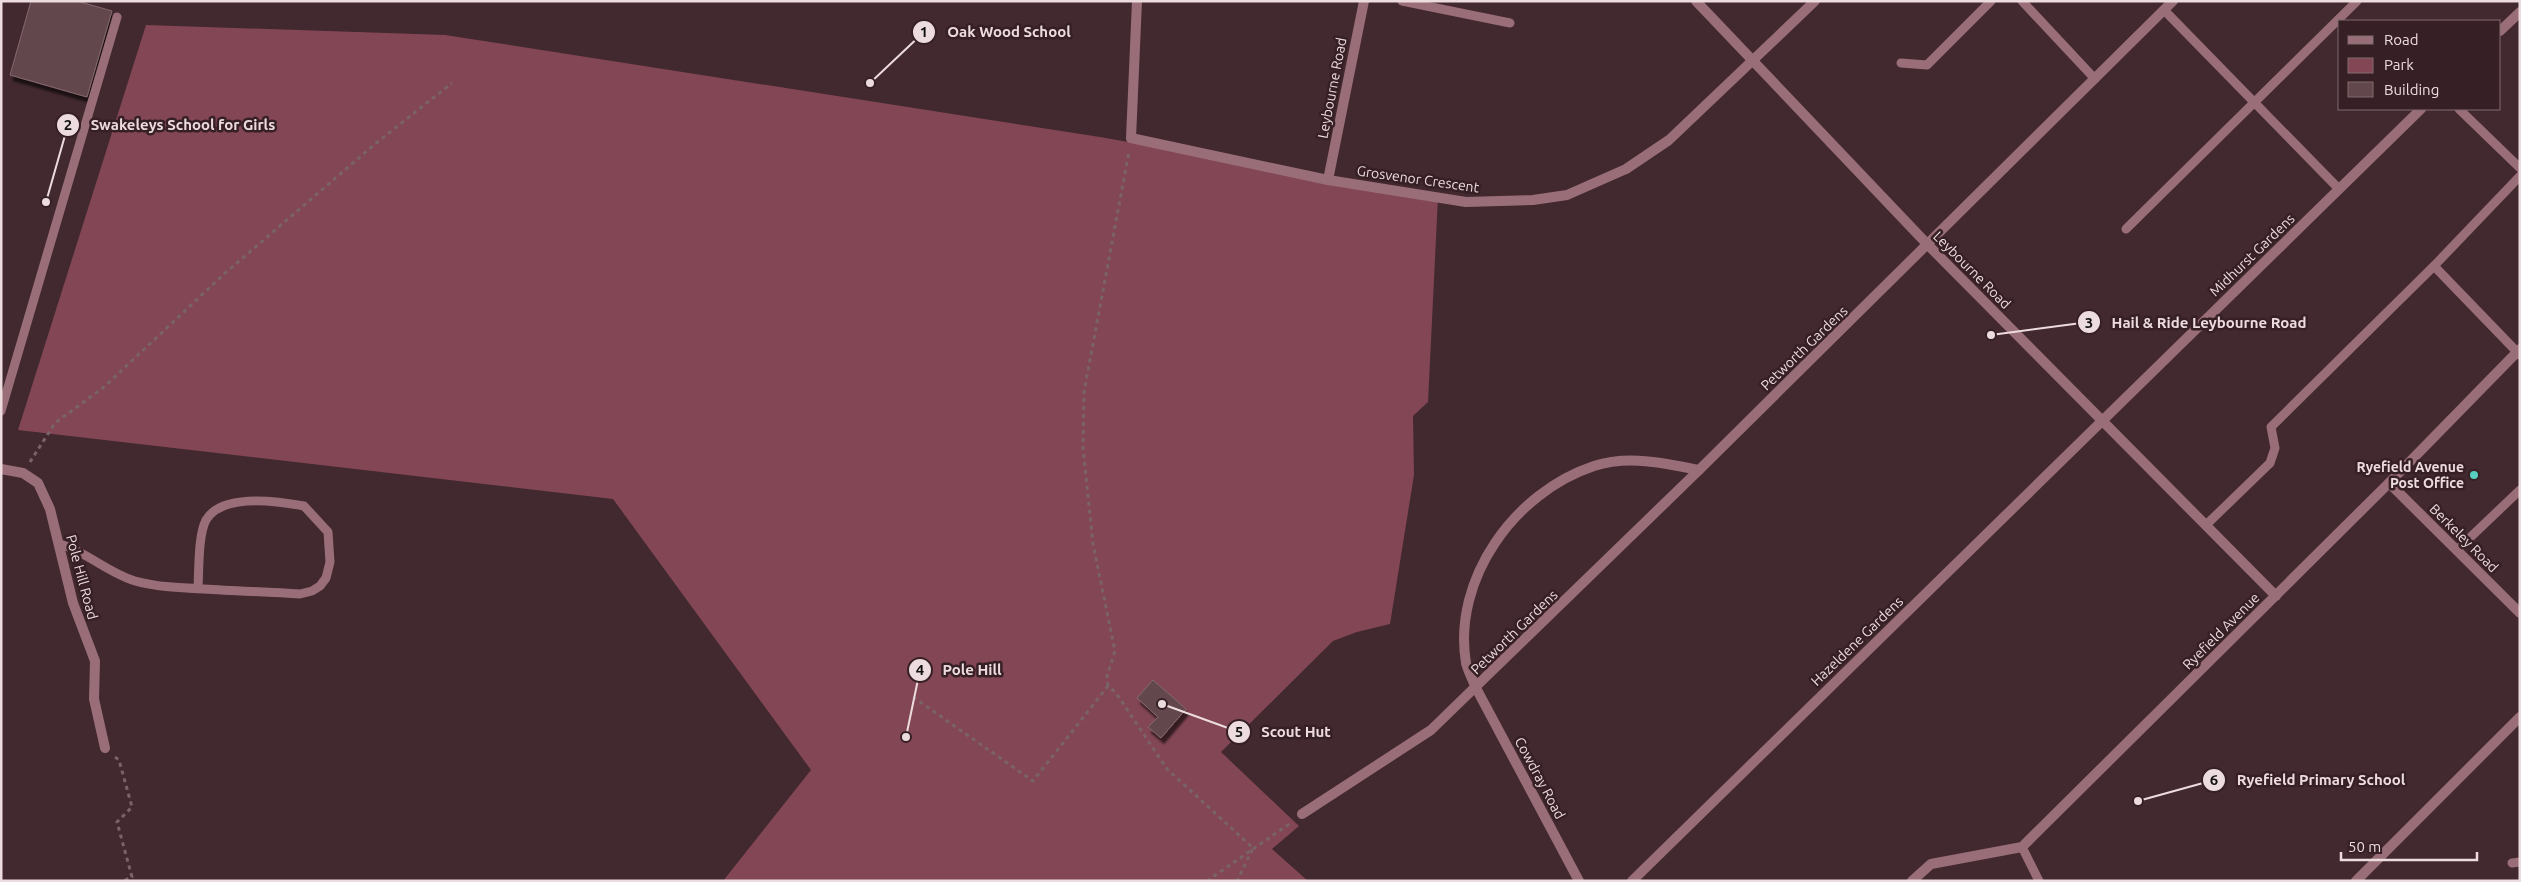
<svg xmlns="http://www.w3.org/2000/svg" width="2521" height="882" font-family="Ubuntu,sans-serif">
<defs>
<filter id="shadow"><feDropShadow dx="3" dy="5.5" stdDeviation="1" flood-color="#0009"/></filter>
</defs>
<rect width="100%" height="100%" fill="#42292f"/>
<polygon fill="#834655" points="146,25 445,35 1100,137 1438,197 1428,402 1413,416 1414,475 1390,624 1357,632 1333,641 1221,752 1299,826 1272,849 1308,881 723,881 811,770 613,499 18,430"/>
<g fill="#62474d" stroke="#85686e" filter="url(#shadow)">
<polygon points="31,1 77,1 112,11 87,97 10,75"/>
<polygon points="1153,680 1186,709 1161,738 1148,727 1158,717 1137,698"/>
</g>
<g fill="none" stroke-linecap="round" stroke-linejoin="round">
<g stroke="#7a6368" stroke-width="3" stroke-dasharray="4 4" stroke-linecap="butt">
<polyline points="30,462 55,423 104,387 223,275 375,144 452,83"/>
<polyline points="1108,686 1107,676 1115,651 1093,544 1083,448 1084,392 1129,152"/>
<polyline points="913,697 1033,781 1108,686 1116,693 1167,769 1253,848 1237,881"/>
<polyline points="115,757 119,760 132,807 117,822 132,877 123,881"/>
<polyline points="1207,881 1292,822"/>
</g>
<g stroke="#9a6e78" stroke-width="9">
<polyline points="1402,1 1510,23"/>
<polyline points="2022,1 2095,79"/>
<polyline points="2164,10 2339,189"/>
<polyline points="1901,63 1927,65 1991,1"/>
<polyline points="2459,109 2520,168"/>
<polyline points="2126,229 2357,1"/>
<polyline points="2434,266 2520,355"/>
<polyline points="1,411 117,17"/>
<polyline points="2206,525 2270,463 2275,448 2271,427 2434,266 2520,176"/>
<path d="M60,544c27,8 48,29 75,37 22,6 46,7 69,8 32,2 64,3 96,5l12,-3 8,-5 6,-8 4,-16 -2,-30 -24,-26c-27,-5 -82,-13 -98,14 -8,15 -7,51 -8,68"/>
<polyline points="2457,550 2520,490"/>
<polyline points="2022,847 2039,881"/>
<polyline points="2512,863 2520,862"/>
</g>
<g stroke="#9a6e78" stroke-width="10">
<polyline points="1137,1 1131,138 1328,180 1466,202 1533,200 1567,195 1626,169 1669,140 1815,1"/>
<polyline points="1696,1 1928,245 2276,596"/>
<polyline points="2500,31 2520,12"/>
<polyline points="1328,180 1364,1"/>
<polyline points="1,469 23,473 38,483 50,509 73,603 95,661 94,699 105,748"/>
<polyline points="2389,483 2520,613"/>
<polyline points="1302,814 1431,730 1699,470 2173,1"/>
<path d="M1579,881l-103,-193c-3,-8 -8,-17 -10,-25 -14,-84 49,-171 128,-197 34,-11 71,-3 105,4"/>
<polyline points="1632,881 2421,109"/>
<polyline points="1912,881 1931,864 2022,847 2389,483 2520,349"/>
<polyline points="2356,881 2520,717"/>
</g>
</g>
<circle fill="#58cec0" stroke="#372025" stroke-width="2" cx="2474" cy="475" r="5"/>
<g text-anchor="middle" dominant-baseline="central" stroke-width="5" stroke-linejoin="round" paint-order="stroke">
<g font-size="14" fill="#eddcdf" stroke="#372025">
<text transform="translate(1332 88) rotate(-79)">Leybourne Road</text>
<text transform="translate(1418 179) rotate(8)">Grosvenor Crescent</text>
<text transform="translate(2252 255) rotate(-44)">Midhurst Gardens</text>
<text transform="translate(1972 270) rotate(45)">Leybourne Road</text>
<text transform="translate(1804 348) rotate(-44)">Petworth Gardens</text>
<text transform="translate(2464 538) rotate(45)">Berkeley Road</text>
<text transform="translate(82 577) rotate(75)">Pole Hill Road</text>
<text transform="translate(2221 631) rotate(-45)">Ryefield Avenue</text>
<text transform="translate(1514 632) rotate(-44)">Petworth Gardens</text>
<text transform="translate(1857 641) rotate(-44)">Hazeldene Gardens</text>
<text transform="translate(1540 778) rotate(62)">Cowdray Road</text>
</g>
<g font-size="14" font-weight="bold" fill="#eddcdf" stroke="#372025" text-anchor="end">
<text x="2464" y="467">Ryefield Avenue<tspan x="2464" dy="16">Post Office</tspan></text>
</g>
</g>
<path fill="none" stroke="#eddcdf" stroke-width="2" d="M870 83L924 32M46 202L68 125M1991 335L2089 322M906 737L920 670M1162 704L1239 732M2138 801L2214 780"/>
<g fill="#eddcdf" stroke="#372025" stroke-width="2">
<circle cx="870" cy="83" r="5"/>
<circle cx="46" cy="202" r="5"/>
<circle cx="1991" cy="335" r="5"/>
<circle cx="906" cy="737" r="5"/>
<circle cx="1162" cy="704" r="5"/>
<circle cx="2138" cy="801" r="5"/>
<circle cx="924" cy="32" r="12"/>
<circle cx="68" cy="125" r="12"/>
<circle cx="2089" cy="322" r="12"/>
<circle cx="920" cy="670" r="12"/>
<circle cx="1239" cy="732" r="12"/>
<circle cx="2214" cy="780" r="12"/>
</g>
<g font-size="15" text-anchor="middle" font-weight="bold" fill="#111">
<text x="924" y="37">1</text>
<text x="68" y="130">2</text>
<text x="2089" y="328">3</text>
<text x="920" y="675">4</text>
<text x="1239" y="737">5</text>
<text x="2214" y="785">6</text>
</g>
<g font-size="15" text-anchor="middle" font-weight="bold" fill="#eddcdf" stroke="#372025" stroke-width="5" stroke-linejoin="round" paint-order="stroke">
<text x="1009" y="37">Oak Wood School</text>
<text x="183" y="130">Swakeleys School for Girls</text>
<text x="2209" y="328">Hail &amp; Ride Leybourne Road</text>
<text x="972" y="675">Pole Hill</text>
<text x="1296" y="737">Scout Hut</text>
<text x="2321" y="785">Ryefield Primary School</text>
</g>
<rect width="2521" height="882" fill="none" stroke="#eddcdf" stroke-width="5"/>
<rect x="2338" y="20" width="162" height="90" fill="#372025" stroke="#806b6f"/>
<rect x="2348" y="36" width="25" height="8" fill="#9a6e78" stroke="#806b6f"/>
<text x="2384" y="45" font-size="15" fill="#eddcdf">Road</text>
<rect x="2348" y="58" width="25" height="15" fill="#834655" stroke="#806b6f"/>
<text x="2384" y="70" font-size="15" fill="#eddcdf">Park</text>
<rect x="2348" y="82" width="25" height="15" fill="#62474d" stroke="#806b6f"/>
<text x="2384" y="95" font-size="15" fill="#eddcdf">Building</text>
<path d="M2341 852v8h136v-8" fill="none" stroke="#eddcdf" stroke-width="2.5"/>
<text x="2348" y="852" font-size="15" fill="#eddcdf" stroke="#372025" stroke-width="4" paint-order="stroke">50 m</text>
</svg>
